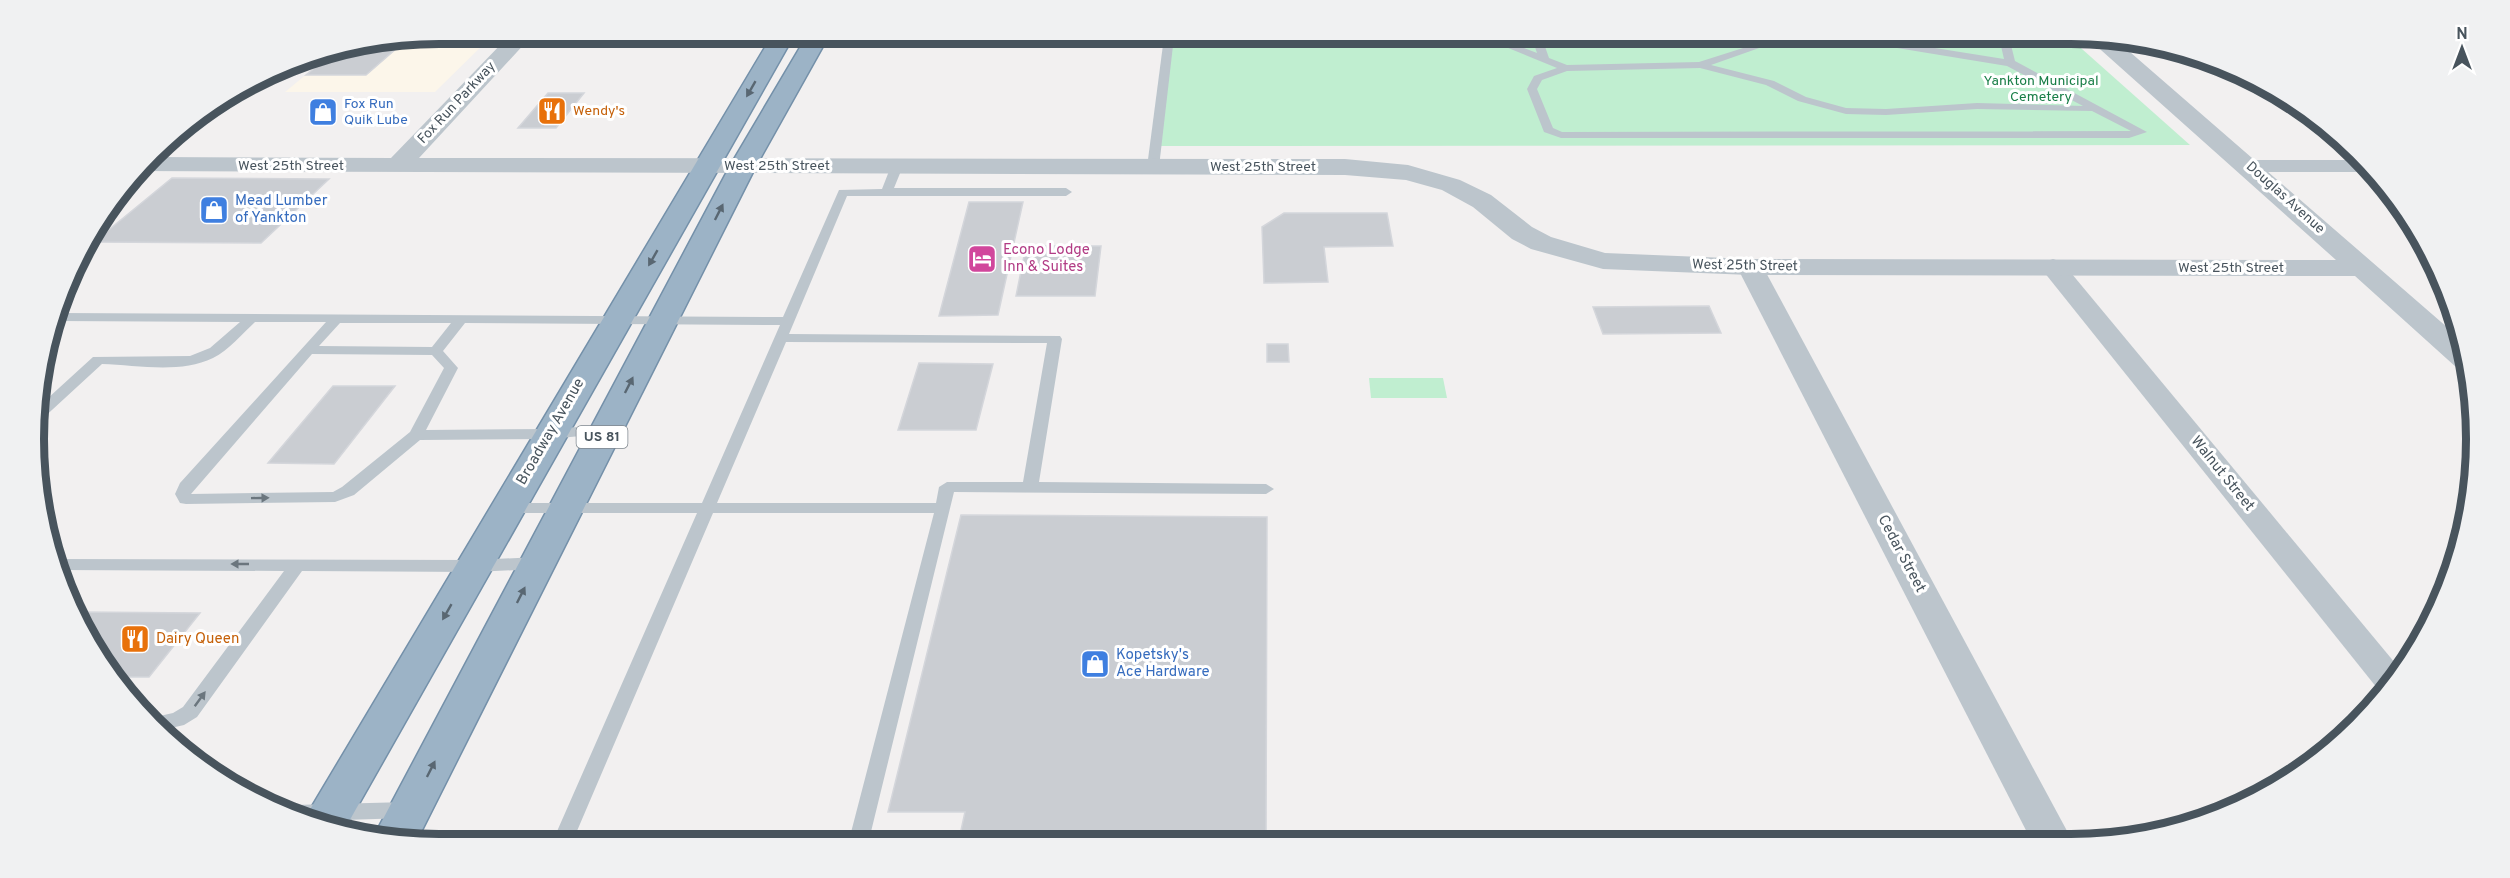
<svg xmlns="http://www.w3.org/2000/svg" width="2510" height="878" font-family="Overpass,sans-serif">
<rect width="100%" height="100%" fill="#f2f0f0"/>
<polygon fill="#fcf6ea" points="488,40 435,92 285,92 339,47 360,41"/>
<g fill="#c0eed0">
<polygon points="2064,33 2190,145 1155,146 1168,37"/>
<polygon points="1369,378 1443,378 1447,398 1371,398"/>
</g>
<g fill="#cacdd2" stroke="#d4d6db" stroke-width="1.5">
<polygon points="360,41 405,41 366,75 306,75 340,47"/>
<polygon points="548,93 584,93 556,128 518,128"/>
<polygon points="172,178 329,179 261,243 94,242"/>
<polygon points="969,202 1023,202 998,315 939,316"/>
<polygon points="1284,213 1387,213 1393,246 1324,247 1328,282 1264,283 1262,227"/>
<polygon points="1026,246 1101,246 1095,296 1016,296"/>
<polygon points="1709,306 1721,333 1603,334 1593,307"/>
<polygon points="1267,344 1288,344 1289,362 1267,362"/>
<polygon points="919,363 993,364 976,430 898,430"/>
<polygon points="333,386 395,386 334,464 268,463"/>
<polygon points="961,515 1267,517 1266,843 958,844 965,812 888,812"/>
<polygon points="78,612 200,613 149,677 111,677 102,665"/>
</g>
<g fill="none" stroke-linecap="round" stroke-linejoin="round">
<g stroke="#7490a9" stroke-width="3">
<g id="trunk">
<polygon points="770,39 792,39 343,832 305,818"/>
<polygon points="805,39 827,39 756,166 416,842 374,836 730,166"/>
</g>
</g>
<g fill="#bcc5cc" fill-rule="evenodd">
<path d="M1998,33h10l7,28 132,71 -18,6h-568l-17,-6 -17,-43 7,-13 23,-8 -78,-32h13l45,17 -6,-18h10l8,23 18,7 132,-3 63,-20 69,-5 60,4 113,18zM1801,43l90,4 116,19 76,40 -106,-3 -91,6 -40,-1 -40,-11 -32,-16 -63,-16 51,-18zM1700,68l66,17 32,16 48,13 40,1 91,-6 115,2 39,20 -569,1 -9,-4 -16,-39 5,-9 25,-9z"/>
<polygon points="1164,37 1174,37 1159,167 1153,170 1147,167"/>
<path d="M897,163l6,3 -9,22h172l6,4 -6,4h-219l-58,138 271,2 2,3 -23,143 227,2 8,5 -8,5 -312,-2 -86,352h-20l86,-331h-221l-142,332h-20l146,-332h-190l-8,-5 8,-5h195l78,-178 -315,-2 -22,28 15,17 -32,62 124,-1 56,-4 5,2 2,3 -2,3 -61,6 -130,1 -66,55 -19,7 -149,2 -6,-1 -5,-9 5,-11 146,-161h-71c-13,12 -26,28 -42,36 -33,16 -76,7 -111,6l-62,57 -5,2 1,-14 57,-52 97,-1 20,-8 30,-26 -184,-1 3,-8 724,4 56,-127 43,-1 9,-23zM340,323h111l-19,24 -113,-1zM786,342l261,1 -24,139h-76l-8,5 -3,16h-219zM312,354l120,1 12,13 -34,64 -68,55 -9,5 -142,2z"/>
<polygon points="537,557 543,559 545,563 543,567 537,569 474,572 302,571 197,717 184,725 158,731 146,719 173,713 183,707 284,571 59,570 54,559 474,560"/>
<polygon points="407,802 414,804 417,810 414,816 407,818 312,821 286,809 294,805"/>
</g>
<g fill="#bcc5cc" fill-rule="evenodd">
<polygon points="2249,160 2364,160 2377,172 2241,172 2238,167 2241,162"/>
<polygon points="1750,259 1759,262 1763,267 2073,842 2032,842 1737,267 1741,262"/>
<polygon points="2053,259 2062,262 2400,669 2381,693 2044,272 2040,267 2044,262"/>
</g>
<polygon fill="#bcc5cc" fill-rule="evenodd" points="2090,36 2115,39 2463,341 2470,370 2457,368 2355,276 1750,275 1603,269 1531,249 1512,239 1473,207 1442,190 1406,180 1345,175 136,171 149,157 391,158 505,40 528,40 419,158 1345,159 1408,165 1460,180 1491,195 1532,227 1551,237 1605,253 1750,259 2336,260 2092,42"/>
<use href="#trunk" fill="#9cb3c6" fill-rule="evenodd"/>
</g>
<defs><path id="oneway-solid" d="M-6-.8H1V-3.2L6.5 0L1 3.2V.8H-6Z" transform="scale(1.5)"/></defs>
<g fill="#596772">
<use href="#oneway-solid" transform="translate(751 89) rotate(120)"/>
<use href="#oneway-solid" transform="translate(719 212) rotate(-63)"/>
<use href="#oneway-solid" transform="translate(653 258) rotate(120)"/>
<use href="#oneway-solid" transform="translate(629 385) rotate(-63)"/>
<use href="#oneway-solid" transform="translate(521 595) rotate(-63)"/>
<use href="#oneway-solid" transform="translate(447 612) rotate(120)"/>
<use href="#oneway-solid" transform="translate(431 769) rotate(-63)"/>
</g>
<g fill="#6b767e">
<use href="#oneway-solid" transform="translate(260 498) rotate(-1)"/>
<use href="#oneway-solid" transform="translate(240 564) rotate(180)"/>
<use href="#oneway-solid" transform="translate(200 699) rotate(-54)"/>
</g>
<defs>
<g id="restaurant-square" transform="scale(1.5)"><rect x="-9" y="-9" width="18" height="18" rx="4" fill="#e8710a" stroke="#fff"/><path d="M-5-6h1v4h1v-4h1v4h1v-4h1v5L-1.5 .5V6h-2V.5L-5-1ZM5-6V6H3V1.5H1.5Q1.5-4 5-6Z" fill="#fff"/></g>
<g id="shop-square" transform="scale(1.5)"><rect x="-9" y="-9" width="18" height="18" rx="4" fill="#3f7fe0" stroke="#fff"/><path d="M-5-2.5h2.3a2.7 3.5 0 0 1 5.4 0H5L5.5 6h-11ZM-1.5-2.5h3a1.5 2.3 0 0 0-3 0Z" fill="#fff"/></g>
<g id="hotel-square" transform="scale(1.5)"><rect x="-9" y="-9" width="18" height="18" rx="4" fill="#d1479c" stroke="#fff"/><path d="M-6-4.5h1.5V1H6V5H4.5V3h-9V5H-6ZM-4 0a1.8 1.8 0 1 1 3.6 0ZM.5 0V-2.5h3Q6-2.5 6 0Z" fill="#fff"/></g>
</defs>
<g fill-rule="evenodd">
<use href="#restaurant-square" x="552" y="111"/>
<use href="#shop-square" x="323" y="112"/>
<use href="#shop-square" x="214" y="210"/>
<use href="#hotel-square" x="982" y="259"/>
<use href="#restaurant-square" x="135" y="639"/>
<use href="#shop-square" x="1095" y="664"/>
</g>
<g text-anchor="middle" dominant-baseline="central" stroke-width="6" stroke-linejoin="round" paint-order="stroke">
<g font-size="14" fill="#197e47" stroke="#fff">
<text x="2041" y="81">Yankton Municipal<tspan x="2041" dy="16">Cemetery</tspan></text>
</g>
<g font-size="14" fill="#48545d" stroke="#fff">
<text transform="translate(457 103) rotate(-47)">Fox Run Parkway</text>
<text x="291" y="166">West 25th Street</text>
<text x="777" y="166">West 25th Street</text>
<text x="1263" y="167">West 25th Street</text>
<text transform="translate(2285 198) rotate(42)">Douglas Avenue</text>
<text transform="translate(1745 266) rotate(1)">West 25th Street</text>
<text x="2231" y="268">West 25th Street</text>
</g>
<g font-size="14" fill="#366cbe" stroke="#fff" text-anchor="start">
<text x="344" y="104">Fox Run<tspan x="344" dy="16">Quik Lube</tspan></text>
</g>
<g font-size="14" fill="#c56008" stroke="#fff" text-anchor="start">
<text x="573" y="111">Wendy's</text>
</g>
<rect fill="#fff" stroke="#7f878e" stroke-width="1.5" x="576.5" y="426" width="51" height="22" rx="4.5"/>
<g font-size="14" font-weight="bold" fill="#48545d">
<text x="602" y="437">US 81</text>
</g>
<g font-size="15" fill="#366cbe" stroke="#fff" text-anchor="start">
<text x="235" y="201">Mead Lumber<tspan x="235" dy="17">of Yankton</tspan></text>
<text x="1116" y="655">Kopetsky's<tspan x="1116" dy="17">Ace Hardware</tspan></text>
</g>
<g font-size="15" fill="#b23c85" stroke="#fff" text-anchor="start">
<text x="1003" y="250">Econo Lodge<tspan x="1003" dy="17">Inn &amp; Suites</tspan></text>
</g>
<g font-size="15" fill="#48545d" stroke="#fff">
<text transform="translate(551 432) rotate(-60)">Broadway Avenue</text>
<text transform="translate(2222 474) rotate(51)">Walnut Street</text>
<text transform="translate(1901 554) rotate(62)">Cedar Street</text>
</g>
<g font-size="15" fill="#c56008" stroke="#fff" text-anchor="start">
<text x="156" y="639">Dairy Queen</text>
</g>
</g>
<path d="M0 0H2510V878H0ZM439 44H2071A395 395 0 0 1 2466 439V439A395 395 0 0 1 2071 834H439A395 395 0 0 1 44 439V439A395 395 0 0 1 439 44Z" fill="#f0f1f2" fill-rule="evenodd"/>
<path fill="none" stroke="#48545d" stroke-width="8" d="M439 44H2071A395 395 0 0 1 2466 439V439A395 395 0 0 1 2071 834H439A395 395 0 0 1 44 439V439A395 395 0 0 1 439 44Z"/>
<g transform="translate(2462 48)" stroke="#ffffff" stroke-width="4.5" paint-order="stroke">
<path d="M0-4.5L10 22L0 15L-10 22Z" fill="#48545d"/>
<text y="-9" font-size="16" font-weight="bold" text-anchor="middle" fill="#48545d">N</text>
</g>
</svg>
